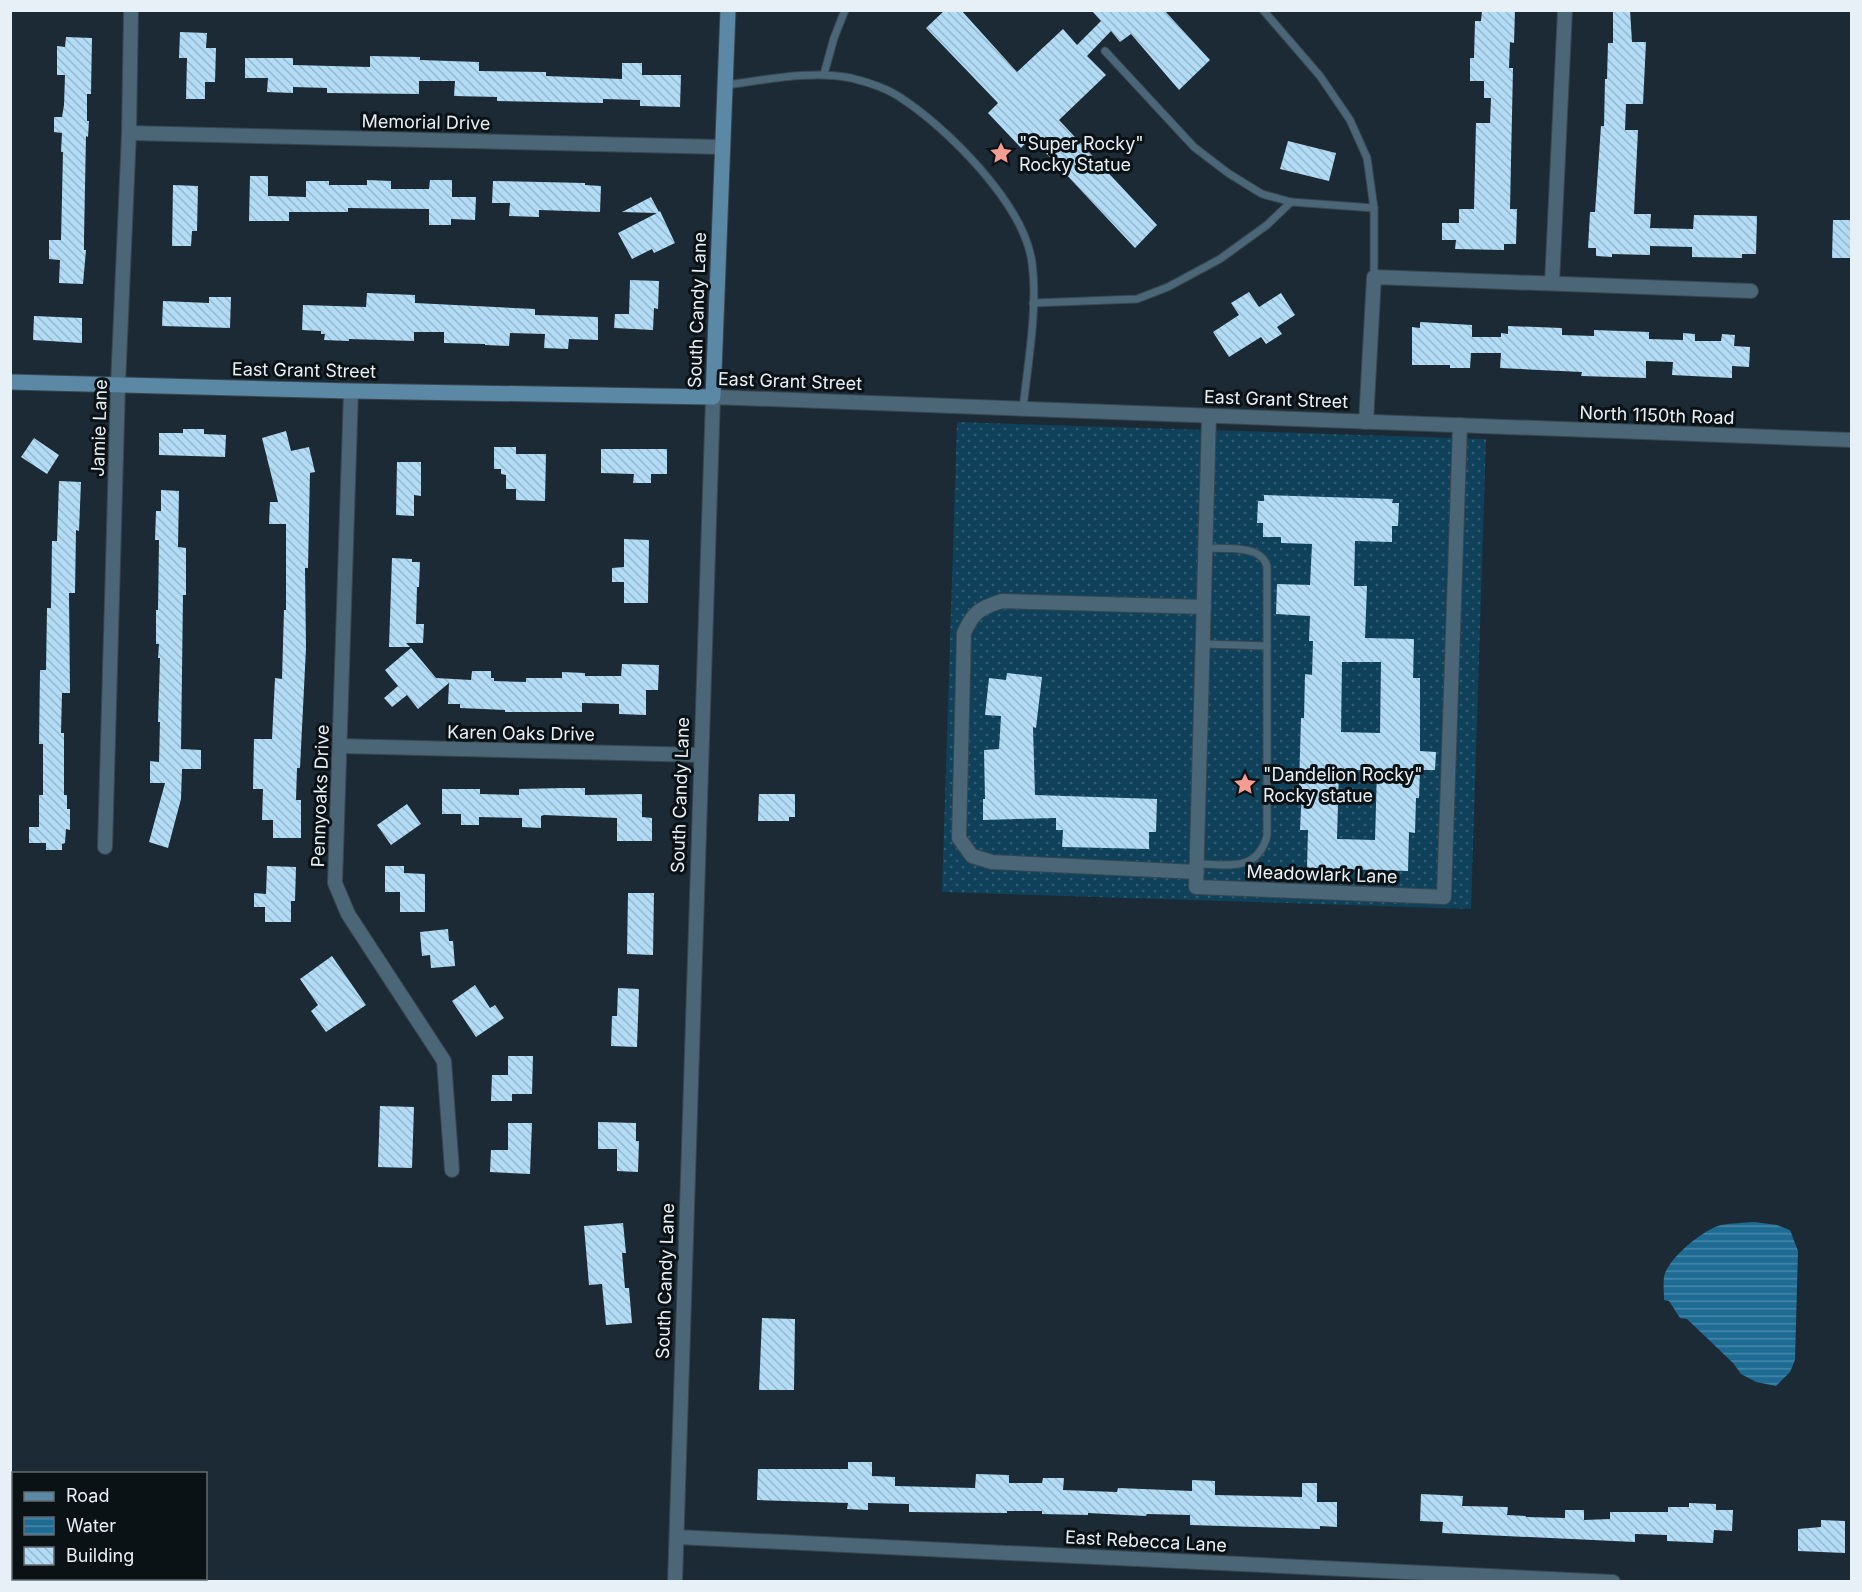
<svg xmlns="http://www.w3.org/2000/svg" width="1862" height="1592" font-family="Inter,sans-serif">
<defs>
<pattern id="grass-dots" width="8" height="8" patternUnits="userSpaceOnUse" patternTransform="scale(1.5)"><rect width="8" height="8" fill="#0f415a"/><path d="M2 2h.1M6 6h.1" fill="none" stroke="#325d72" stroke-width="1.8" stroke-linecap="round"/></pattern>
<pattern id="water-rules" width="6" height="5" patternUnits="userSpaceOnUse" patternTransform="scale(1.5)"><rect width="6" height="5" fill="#1e6b93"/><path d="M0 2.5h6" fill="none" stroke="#4a88a8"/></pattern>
<pattern id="building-back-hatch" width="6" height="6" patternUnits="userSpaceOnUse" patternTransform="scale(1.5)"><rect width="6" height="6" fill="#b2dcf6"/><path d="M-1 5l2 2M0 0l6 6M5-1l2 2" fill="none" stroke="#97b7cb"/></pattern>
</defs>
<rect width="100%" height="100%" fill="#1b2a34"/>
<polygon fill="url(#grass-dots)" points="957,422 1486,439 1471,909 942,892"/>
<path fill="url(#water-rules)" d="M1754,1222l23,3 13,5 8,21 -3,109 -5,12 -14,14 -20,-4 -15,-8 -8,-11 -46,-44 -7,-1 -11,-17 -5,-1c0,-7 -1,-16 0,-23 3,-18 40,-48 57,-52 11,-2 23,-2 33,-3z"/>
<g fill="url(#building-back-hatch)" fill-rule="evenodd">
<polygon points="945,10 961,10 1017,72 1063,29 1077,45 1101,21 1091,10 1164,10 1210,60 1179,90 1131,34 1120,42 1111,31 1087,56 1106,75 1059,120 1157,225 1135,248 1031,137 1021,148 988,113 998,103 926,28"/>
<polygon points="1482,10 1515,10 1514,43 1510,42 1509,68 1513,68 1510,209 1517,209 1516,244 1504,244 1504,250 1455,249 1456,240 1442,240 1442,223 1459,223 1459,209 1474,209 1476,123 1490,123 1491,98 1484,98 1484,81 1470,81 1470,58 1474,58 1475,21 1481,21"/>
<polygon points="1613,10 1630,10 1632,42 1646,42 1643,104 1626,104 1625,130 1638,130 1634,214 1651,214 1650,228 1693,229 1694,215 1757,216 1756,254 1742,254 1742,258 1692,257 1692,247 1650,246 1650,255 1612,254 1612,257 1596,256 1596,248 1588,248 1590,212 1595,212 1601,126 1604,126 1605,79 1607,79 1608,43 1613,43"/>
<polygon points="180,32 207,33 206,48 216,48 215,82 205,82 205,99 186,99 187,58 179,58"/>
<polygon points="66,37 92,38 91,94 87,94 87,121 89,121 88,137 86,136 84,238 84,250 86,250 83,284 59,283 60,260 49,259 49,240 61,240 63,152 61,152 62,133 54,132 54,117 62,117 64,105 65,75 57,75 57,46 65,47"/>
<polygon points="370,56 420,57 420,60 479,62 479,71 546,72 546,76 622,79 622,63 642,63 642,75 681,75 680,107 640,106 640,100 603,99 603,103 497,101 497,97 454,96 455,81 419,81 419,94 327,93 327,88 293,87 293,93 267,92 268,78 245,78 245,58 293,58 293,65 370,67"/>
<polygon points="1288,141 1336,153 1329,181 1280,169"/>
<polygon points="250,176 268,176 268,196 306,197 306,181 329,181 329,185 367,185 367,180 391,181 391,189 429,189 430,180 452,180 452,197 476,197 475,220 451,219 451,225 429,225 429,209 348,208 348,212 289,212 289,221 249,221"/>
<polygon points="493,181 585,183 585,185 601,186 600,212 539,210 539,217 509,216 510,203 492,203"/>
<polygon points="173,185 198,186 197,231 192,231 191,246 172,246"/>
<polygon points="651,197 659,212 660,211 675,243 654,253 652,249 632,259 618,233 657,213 622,212"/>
<polygon points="1833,220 1851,220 1851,258 1832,258"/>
<polygon points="630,280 659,281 658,309 654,308 653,330 614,328 615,314 629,314"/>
<polygon points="1249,292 1259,307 1281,293 1295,315 1277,327 1282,334 1266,344 1261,337 1229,357 1213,332 1239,315 1231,303"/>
<polygon points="367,293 415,295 415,303 535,309 535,315 598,317 598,340 569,339 568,349 544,348 545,334 510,333 509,346 485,345 485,344 444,343 444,332 414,332 414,341 349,339 349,341 324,340 325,334 321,334 321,331 302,330 303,305 366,307"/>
<polygon points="209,297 231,297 230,328 162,326 163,301 209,303"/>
<polygon points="34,316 82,318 82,343 33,340"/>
<polygon points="1420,322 1472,325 1472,337 1501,337 1501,333 1508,334 1508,326 1562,328 1562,335 1594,336 1594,330 1649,332 1649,339 1683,340 1683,333 1695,334 1695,341 1721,341 1722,334 1735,335 1734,346 1750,347 1749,367 1732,366 1732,378 1672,375 1673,362 1646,361 1646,378 1581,376 1582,372 1500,368 1501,353 1471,353 1470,368 1450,368 1450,365 1412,365 1412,327 1420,328"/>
<polygon points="183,429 204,429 204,434 226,435 225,457 159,455 159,433 183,433"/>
<polygon points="286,431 291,451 309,447 315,472 310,473 308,568 305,568 306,648 300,768 297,768 296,800 301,800 301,838 273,838 273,820 262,820 263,789 253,789 254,739 272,739 275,678 282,679 284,610 286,610 286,524 269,524 270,502 278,502 262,438"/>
<polygon points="34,438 59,455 47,474 21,457"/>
<polygon points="494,447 516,447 516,454 546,454 545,501 516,500 516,489 506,489 506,475 501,474 501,469 494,469"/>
<polygon points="601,449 667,449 667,474 651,474 651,483 633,483 634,474 601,473"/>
<polygon points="397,462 421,462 421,496 414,495 414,516 396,515"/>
<polygon points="59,481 81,482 79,531 76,530 75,593 69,593 70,693 62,693 61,733 64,733 64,795 67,795 67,809 70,809 70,830 66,829 65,843 62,844 62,850 46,850 46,843 29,843 29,827 39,827 39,795 43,795 43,744 39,744 40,670 46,670 47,608 51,608 52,541 57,541"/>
<polygon points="161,490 179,491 178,547 186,548 186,595 183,595 181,749 201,750 201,769 182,769 181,799 168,848 149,842 165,783 150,783 150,761 159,762 160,722 158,722 160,658 158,658 159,644 156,644 156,610 158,610 159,540 155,540 156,511 161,511"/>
<path d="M1264,495l129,4 -1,4h7l-1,23h-6v16l-37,-1 -1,45h13l-2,52 49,1 -1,39h7v73l16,1 -1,18h-15l-1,28h-3l-1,35 -6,-1 -1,39 -101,-3 1,-38h-8l2,-43h-3l2,-69h3l1,-44 7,1 1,-34h-4l1,-25 -34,-2 1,-30 33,1 2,-41 -31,-1v-6h-18v-14h-6l1,-22h6zM1342,662h39l-1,71 -39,-1zM1339,770h38l-2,70 -38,-1z"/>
<polygon points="624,539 649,540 648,603 624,603 624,582 612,582 612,568 624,567"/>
<polygon points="392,558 412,559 412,562 420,562 419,587 417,587 416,624 424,624 423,643 406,643 410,647 389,647"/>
<polygon points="411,648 436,678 471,680 472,671 491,671 491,678 494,678 494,681 526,682 526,678 562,678 562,672 585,673 585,676 621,676 622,664 659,665 658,690 646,690 646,715 619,714 619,704 582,703 582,712 505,712 505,710 460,708 460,704 448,704 449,683 418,709 407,695 392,707 384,698 398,686 385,670"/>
<polygon points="1007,673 1042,677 1036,728 1033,727 1035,795 1157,799 1156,832 1149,832 1149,849 1062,847 1063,830 1056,830 1056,818 983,820 983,799 985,799 984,750 999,749 1001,716 985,715 989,678 1006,680"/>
<polygon points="563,788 585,788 585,795 642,794 642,817 652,818 652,841 617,841 617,818 544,815 541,816 541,828 522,827 522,818 479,817 479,825 461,825 461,814 442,814 442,789 480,789 480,794 519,795 519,789"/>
<polygon points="759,794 795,794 795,817 789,817 789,821 758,821"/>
<polygon points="407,804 421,824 391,845 377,825"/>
<polygon points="267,866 296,867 295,901 291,901 291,922 265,922 265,907 254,907 254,893 266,894"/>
<polygon points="385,866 404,866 404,873 425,874 425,912 400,912 400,892 385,892"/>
<polygon points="628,893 654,893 653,955 627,954"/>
<polygon points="448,929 449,941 453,941 455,966 431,968 430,955 422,956 420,932"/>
<polygon points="332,956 366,1005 326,1032 311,1011 318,1005 300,979"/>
<polygon points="475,985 490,1008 495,1005 504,1018 476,1037 452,1001"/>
<polygon points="618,988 639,989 637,1047 611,1046 612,1016 617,1016"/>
<polygon points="508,1056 533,1056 532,1094 512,1094 512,1101 491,1101 492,1075 508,1075"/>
<polygon points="380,1106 414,1107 412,1168 378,1167"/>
<polygon points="598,1122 636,1123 636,1141 639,1141 638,1172 617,1171 617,1149 598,1149"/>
<polygon points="508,1123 532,1123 530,1174 490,1172 491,1150 508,1150"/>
<polygon points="623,1223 626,1253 622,1253 625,1288 629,1288 632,1323 606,1325 602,1284 589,1285 584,1226"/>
<polygon points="762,1318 795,1319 794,1390 759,1390"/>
<polygon points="848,1462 872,1462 872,1476 895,1477 895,1486 975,1488 976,1474 1009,1475 1009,1483 1042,1483 1043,1478 1064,1478 1063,1490 1117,1492 1118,1488 1192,1491 1192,1480 1215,1481 1215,1495 1302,1497 1302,1483 1317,1483 1317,1502 1337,1502 1337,1527 1320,1526 1320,1529 1190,1525 1190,1515 1147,1514 1146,1516 1088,1513 1088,1515 1042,1514 1042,1511 1007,1511 1007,1513 909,1512 909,1504 868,1503 868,1510 847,1509 848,1503 757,1500 758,1469 848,1469"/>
<polygon points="1421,1494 1463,1496 1462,1506 1508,1507 1507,1515 1526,1516 1526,1517 1565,1518 1565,1510 1584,1510 1584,1520 1610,1519 1610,1512 1668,1512 1668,1507 1689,1507 1689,1503 1716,1504 1716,1510 1733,1510 1732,1531 1714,1530 1713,1543 1667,1541 1667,1535 1635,1534 1635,1542 1442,1533 1443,1522 1420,1521"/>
<polygon points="1821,1520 1845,1521 1845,1553 1798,1551 1798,1529 1821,1527"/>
</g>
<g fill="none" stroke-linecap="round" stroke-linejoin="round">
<g stroke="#37464f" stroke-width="9">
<g id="service">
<polyline points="1263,10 1320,76 1350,120 1367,158 1374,208 1374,277"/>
<polyline points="1105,51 1194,147 1228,173 1262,194 1291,202 1374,208"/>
<polyline points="824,74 834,38 845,10"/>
<path d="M725,85c41,-5 85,-15 126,-7 16,4 33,9 47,18 48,30 127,109 134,167 6,44 -4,100 -9,145"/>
<polyline points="1033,303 1137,299 1168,287 1220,259 1267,225 1291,202"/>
<path d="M1206,548c18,1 55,-4 61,18v80"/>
<path d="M1197,864c30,0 60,9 70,-28v-190l-64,-2"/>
</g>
</g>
<g stroke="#37464f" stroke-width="16">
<g id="minor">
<polyline points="129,133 722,147"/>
<polyline points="1552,283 1565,10"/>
<polyline points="351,391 335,883 348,914 444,1061 452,1170"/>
<polyline points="1209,416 1196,887 1444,897 1460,425"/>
<polyline points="1366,422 1374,277 1751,291"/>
<polyline points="340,746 701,755"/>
<polyline points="105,847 118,385 129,133 131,10"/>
<path d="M1197,872l-205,-10 -20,-6 -13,-18 5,-205c9,-21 16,-25 38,-32l202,6"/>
<polyline points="677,1537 1613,1582"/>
<polyline points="675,1582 713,397 1852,440"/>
</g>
</g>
<g stroke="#37464f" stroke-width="17">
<polyline id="secondary" points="10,382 351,391 713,397 728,10"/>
</g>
<use href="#service" stroke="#4a6677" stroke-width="7"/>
<use href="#minor" stroke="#4a6677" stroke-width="14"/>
<use href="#secondary" stroke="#5b88a4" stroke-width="15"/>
</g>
<defs>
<g id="sight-bare" transform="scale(1.8)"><path d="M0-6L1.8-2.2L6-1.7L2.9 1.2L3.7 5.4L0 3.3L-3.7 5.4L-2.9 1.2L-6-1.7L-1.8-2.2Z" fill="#f59c93" stroke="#0b1216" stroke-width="2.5" paint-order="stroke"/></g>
</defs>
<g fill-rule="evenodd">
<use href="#sight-bare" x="1001" y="153"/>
<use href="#sight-bare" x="1245" y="784"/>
</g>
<g text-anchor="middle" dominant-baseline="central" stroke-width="6" stroke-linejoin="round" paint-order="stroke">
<g font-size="18" fill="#e6f0f6" stroke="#0b1216">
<text transform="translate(426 122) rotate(1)">Memorial Drive</text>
<text transform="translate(697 310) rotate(-88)">South Candy Lane</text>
<text transform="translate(304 370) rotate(1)">East Grant Street</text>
<text transform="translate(790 381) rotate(2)">East Grant Street</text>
<text transform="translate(1276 399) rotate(2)">East Grant Street</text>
<text transform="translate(1657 415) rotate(2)">North 1150th Road</text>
<text transform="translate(99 428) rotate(-88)">Jamie Lane</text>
<text transform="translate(521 733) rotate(1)">Karen Oaks Drive</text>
<text transform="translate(680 795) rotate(-88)">South Candy Lane</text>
<text transform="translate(320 796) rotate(-88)">Pennyoaks Drive</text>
<text transform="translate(1322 874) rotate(2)">Meadowlark Lane</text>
<text transform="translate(665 1281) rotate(-88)">South Candy Lane</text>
<text transform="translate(1146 1541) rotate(3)">East Rebecca Lane</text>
</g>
<g font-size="18" fill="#e6f0f6" stroke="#0b1216" text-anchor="start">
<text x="1019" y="143">"Super Rocky"<tspan x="1019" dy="21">Rocky Statue</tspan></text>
<text x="1263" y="774">"Dandelion Rocky"<tspan x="1263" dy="21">Rocky statue</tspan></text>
</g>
</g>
<rect width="1862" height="1592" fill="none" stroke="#e6f0f6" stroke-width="24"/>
<rect x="12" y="1472" width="195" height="108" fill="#0b1216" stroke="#636b70" stroke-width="1.5"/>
<rect x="24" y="1492" width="30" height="9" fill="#5b88a4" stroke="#636b70" stroke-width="1.5"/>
<text x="66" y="1502" font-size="18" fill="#e6f0f6">Road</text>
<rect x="24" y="1517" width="30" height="18" fill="url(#water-rules)" stroke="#636b70" stroke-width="1.5"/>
<text x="66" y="1532" font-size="18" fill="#e6f0f6">Water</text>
<rect x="24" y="1547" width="30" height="18" fill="url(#building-back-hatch)" stroke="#636b70" stroke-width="1.5"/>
<text x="66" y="1562" font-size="18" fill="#e6f0f6">Building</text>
</svg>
